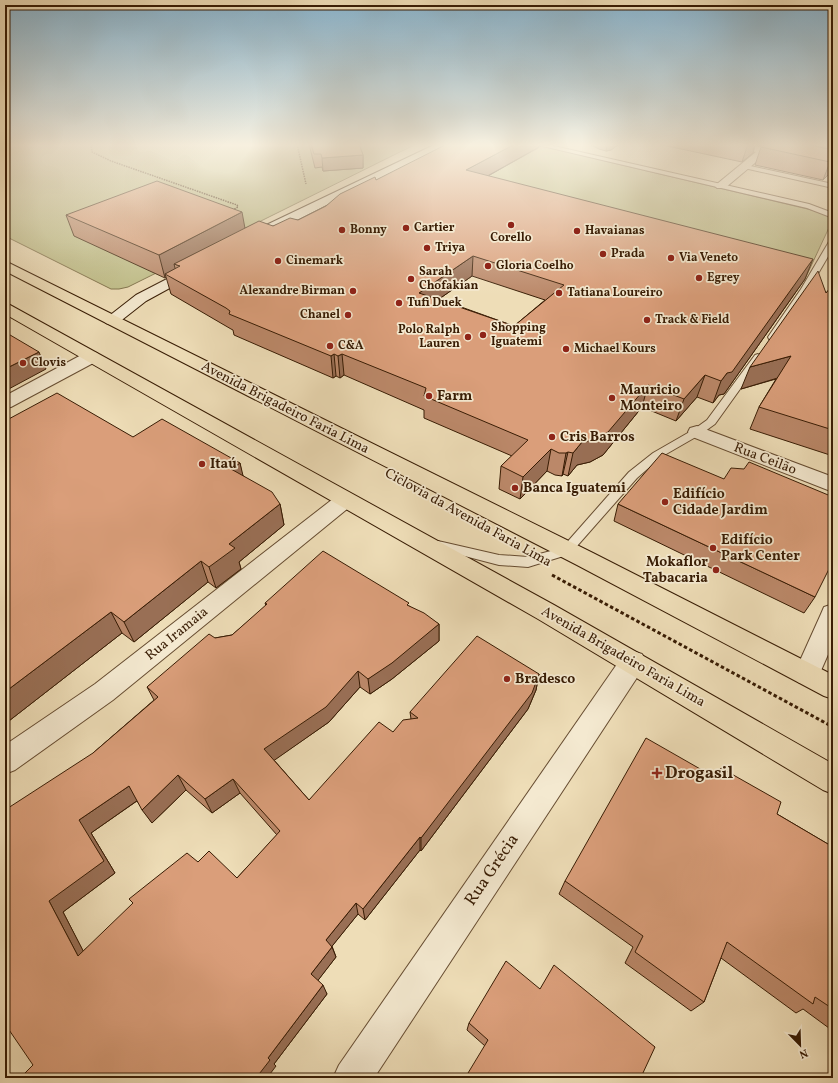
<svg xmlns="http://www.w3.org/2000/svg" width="838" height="1083" font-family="Vollkorn,serif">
<rect width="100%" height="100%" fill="#eeddb7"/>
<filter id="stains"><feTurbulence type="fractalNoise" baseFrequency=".005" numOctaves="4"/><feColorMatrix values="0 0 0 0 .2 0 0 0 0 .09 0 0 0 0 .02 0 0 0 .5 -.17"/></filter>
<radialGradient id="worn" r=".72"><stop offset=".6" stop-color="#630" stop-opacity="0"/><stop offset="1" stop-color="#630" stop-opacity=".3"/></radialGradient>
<g fill="#c0bf89" stroke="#7c6e46">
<polygon points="5,144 416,144 128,287 119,289 111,289 5,236"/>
<polygon points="542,146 820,212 833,219 805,279 466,188"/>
</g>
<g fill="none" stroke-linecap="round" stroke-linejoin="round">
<g stroke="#664c31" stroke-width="2">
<g id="lane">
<polygon points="534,144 545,144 809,204 833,213 833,218 807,208"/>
<polygon points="746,165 833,184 833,188 744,168 743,167"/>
<polygon points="830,240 833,240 833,248 809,289 775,339 769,339 768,337 801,289"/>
<polygon points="758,354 763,357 715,424 701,434 661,457 637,478 570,554 528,567 499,565 434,548 432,545 434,542 438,541 499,555 528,557 562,548 629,472 653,453 693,430 707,420 755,355"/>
</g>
</g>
<g stroke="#664c31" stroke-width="2">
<g id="street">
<polygon points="728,144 747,144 768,149 769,151 725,188 717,188 715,186 717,184 756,152 729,146"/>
<polygon points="91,352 97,353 99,357 97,361 11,407 5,408 5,396 85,353"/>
<polygon points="697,426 833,477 833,492 690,436 688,432 690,428"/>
<polygon points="345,493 352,495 355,500 352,505 113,700 15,770 5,774 5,745 95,684 338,495"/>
<polygon points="833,604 833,643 816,682 807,685 798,682 794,674 821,614 824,607"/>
<polygon points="633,651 642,654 646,662 642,670 374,1078 333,1078 339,1065 624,654"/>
</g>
</g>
<g stroke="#381c04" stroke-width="2">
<g id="secondary">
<polygon points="436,144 449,144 448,146 270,234 260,234 258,231 260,228"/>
<polygon points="194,265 199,266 201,269 199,272 146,301 118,323 112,325 106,323 104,320 136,295"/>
</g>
</g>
<g stroke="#381c04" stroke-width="2">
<g id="highway">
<polygon points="5,261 593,553 833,675 833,699 824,696 577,565 5,271"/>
<polygon points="5,303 10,305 554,605 833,764 833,794 823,790 538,619 5,314"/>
</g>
</g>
<g stroke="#381c04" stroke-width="1.5" stroke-dasharray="1.5 1" stroke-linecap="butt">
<polyline points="95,144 91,146 92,152 111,161 237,205 238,207 231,211"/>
<polyline points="297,144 306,184"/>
</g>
<polyline stroke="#381c04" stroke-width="3" stroke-dasharray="3.5 2.5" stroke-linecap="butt" points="552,575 833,727"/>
<use href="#lane" fill="#f4e9d0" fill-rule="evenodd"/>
<use href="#street" fill="#f4e9d0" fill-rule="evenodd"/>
<use href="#secondary" fill="#f4e9d0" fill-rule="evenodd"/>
<use href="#highway" fill="#eeddb7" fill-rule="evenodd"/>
</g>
<g fill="#bb8869" stroke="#381c04" fill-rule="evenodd">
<polygon points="309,144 359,144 363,155 363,168 323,171 322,167 315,168"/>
<polygon points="589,144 619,144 611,150 606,151 599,149"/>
<polygon points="658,144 833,144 833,170 823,180 755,165 761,147 762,146 755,144 753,153 742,162"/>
<path d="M539,147l-51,29 317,103 -81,115 -5,1 -6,8 -16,-6 -21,24 -34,-14 -39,48 -13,7 -13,3 -9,11 -5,-2 -1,2 -7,-1 -8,-4 -27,28 -21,-10 2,-23 11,-10 -88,-38v-8l-80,-35 -4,3 -4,-2 -3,2 -99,-43 -1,-5 -2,-1 -60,-35 -5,-17 -1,1 -91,-42 -8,-21 179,13 28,-2 25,-6 78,-40zM472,276l73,24 -31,26 -75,-27z"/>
<polygon points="833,285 833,456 750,429 759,407 776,379 741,389"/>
<polygon points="133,437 240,463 242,475 280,504 284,525 239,562 241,569 216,588 208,582 134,642 122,633 5,724"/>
<polygon points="618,504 815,597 804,613 614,521"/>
<path d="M265,603l144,3 30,18v17l-47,38 -22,15 -10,-7 -31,35 -55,38 35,40 84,-68 18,-13 -1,-7 129,-38 -3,16 -8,19 -107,142 -1,-1 -55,70 -7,-6 -26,32 4,11 -18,23 9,14 -53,70 2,2 -243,-1 60,-312 61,-53 -7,-13 68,-49 17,-3 34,-29zM186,790l26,23 28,-20 37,42 -40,43 -39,-16 -115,89 -20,-39 52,-39 -24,-40 46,-32 15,22z"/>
<polygon points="721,768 777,814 833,847 833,1031 803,1009 796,1013 721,958 704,1002 691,1011 625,963 633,947 559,894 565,881 714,777"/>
<polygon points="540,989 655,1047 485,1046 467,1030 469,1023"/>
</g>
<g fill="#996f55" stroke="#381c04">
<polygon points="515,144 540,144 539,147 466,188 466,170"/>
<polygon points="607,144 619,144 611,150 606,151"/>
<polygon points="748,144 755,144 753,153 742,162"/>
<polygon points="363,155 363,168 323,171 322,158"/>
<polygon points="833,159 833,170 823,180 830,162"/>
<polygon points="242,212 246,234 180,266 174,264 176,272 165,274 166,277 165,278 159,255"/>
<polygon points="473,256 472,276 419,313 419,293"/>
<polygon points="813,259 805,279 724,394 719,395 713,403 721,381"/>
<polygon points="39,352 46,369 5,391 5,369"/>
<polygon points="334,354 336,376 333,378 331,356"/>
<polygon points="342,354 344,375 340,378 338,356"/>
<polygon points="791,356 781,377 741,389 750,367"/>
<polygon points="705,375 697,397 676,421 684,399"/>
<polygon points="648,385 642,407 603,455 590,462 577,465 568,476 573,453 582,442"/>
<polygon points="551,449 547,471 520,499 523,477"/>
<polygon points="568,452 563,474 562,476 566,453"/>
<polygon points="240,463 245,484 231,469"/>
<polygon points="280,504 284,525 239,562 241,569 216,588 209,567 229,544"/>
<polygon points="201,561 208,582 134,642 124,622"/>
<polygon points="111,612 122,633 5,724 5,692"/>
<polygon points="439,624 439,641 392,679 370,694 368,679"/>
<polygon points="358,671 360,687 329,722 269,764 264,749"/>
<polygon points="539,674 536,690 528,709 421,851 421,838"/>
<polygon points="178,775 186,790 152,823 142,810"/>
<polygon points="233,779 240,793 212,813 205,799"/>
<polygon points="129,786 138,800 91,833 115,873 63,912 91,966 78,956 49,901 79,820"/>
<polygon points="420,837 420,850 365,920 363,909"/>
<polygon points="356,903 358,914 329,950 326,940"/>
<polygon points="332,947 336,957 316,983 311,974"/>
<polygon points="323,985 327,994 274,1064 276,1066 267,1078 256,1078 268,1058"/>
</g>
<g fill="#da9e7a" stroke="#381c04" fill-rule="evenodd">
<polygon points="311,144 359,144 363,155 322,158 321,154 314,154"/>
<path d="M447,144h68l-49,26 347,89 -81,113 -5,1 -6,8 -16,-6 -21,24 -36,-14 -40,47 -13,8 -13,2 -9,11 -5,-1 -2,1h-7l-8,-4 -28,28 -22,-11 27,-26 -104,-44 2,-8 -84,-34 -4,2 -4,-2 -3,2 -102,-42 1,-3 -4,-3 -61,-34 15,-8 -6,-2 85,-43 14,5 17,-8 8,2 28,-14 14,-12 35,-17 1,3zM473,256l91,29 -50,41 -95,-33z"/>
<polygon points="765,144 806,144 833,150 833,159 830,162 761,147"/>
<polygon points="157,181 242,212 159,255 66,215"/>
<polygon points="818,271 826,293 833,285 833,430 759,407 791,356 750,367"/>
<polygon points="5,332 39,352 5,369"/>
<polygon points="57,393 133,437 162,419 240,463 231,469 272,492 280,504 229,544 235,548 209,567 201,561 124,622 111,612 5,692 5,421"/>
<polygon points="662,453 724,479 731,468 744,469 749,462 833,497 833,561 815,597 618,504"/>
<path d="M323,551l86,52 -2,2 17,8 15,11 -47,39 -24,16 -10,-8 -32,36 -62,42 45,51 70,-78 14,10 10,-12 15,-2 -8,-6 67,-76 62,38 -7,19 -111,145 -1,-1 -57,72 -7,-6 -30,37 6,7 -21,27 12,11 -55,73 2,2 -14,18h-236l13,-13 -28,-41v-214l88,-57 65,-56 -11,-10 62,-53 6,4 17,-3 35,-31 -2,-1zM178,775l27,24 28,-20 47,52 -43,47 -28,-27 -11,11 -11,-9 -58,46 4,4 -55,53 -29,-55 55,-40 -25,-41 50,-34 13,24z"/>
<polygon points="646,738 716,778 721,768 781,802 777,814 833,847 833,1009 815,997 813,1004 727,942 704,1002 635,952 643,936 565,881"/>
<polygon points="506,961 540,989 554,965 655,1047 642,1075 645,1078 465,1078 488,1040 469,1023"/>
</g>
<linearGradient id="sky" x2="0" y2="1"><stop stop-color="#89b7d3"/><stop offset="0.49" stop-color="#f7f0df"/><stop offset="1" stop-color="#f7f0df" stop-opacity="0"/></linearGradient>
<rect width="838" height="296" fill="url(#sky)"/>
<g fill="#8f2418" stroke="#f4e9d0" stroke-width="1.5">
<circle cx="511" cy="225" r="4"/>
<circle cx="406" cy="228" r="4"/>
<circle cx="342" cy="230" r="4"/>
<circle cx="577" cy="231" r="4"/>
<circle cx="427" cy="248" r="4"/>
<circle cx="603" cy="254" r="4"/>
<circle cx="671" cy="258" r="4"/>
<circle cx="278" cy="261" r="4"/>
<circle cx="488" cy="266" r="4"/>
<circle cx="699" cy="278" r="4"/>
<circle cx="411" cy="279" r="4"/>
<circle cx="353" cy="291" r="4"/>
<circle cx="559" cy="293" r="4"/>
<circle cx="399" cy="303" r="4"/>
<circle cx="348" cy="315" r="4"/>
<circle cx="647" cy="320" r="4"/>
<circle cx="483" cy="335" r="4"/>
<circle cx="468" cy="337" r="4"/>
<circle cx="330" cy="346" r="4"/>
<circle cx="566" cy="349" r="4"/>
<circle cx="23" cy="363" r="4"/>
<circle cx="429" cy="396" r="4"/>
<circle cx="612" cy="398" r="4"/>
<circle cx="552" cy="437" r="4"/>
<circle cx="202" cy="464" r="4"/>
<circle cx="515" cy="488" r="4"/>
<circle cx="665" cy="502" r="4"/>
<circle cx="713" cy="548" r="4"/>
<circle cx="716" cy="570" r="4"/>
<circle cx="507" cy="679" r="4"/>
<path d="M655 767h4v4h4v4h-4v4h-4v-4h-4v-4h4z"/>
</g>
<g text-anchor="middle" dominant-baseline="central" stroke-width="3.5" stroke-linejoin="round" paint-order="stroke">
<g font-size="12" font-weight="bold" fill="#381c04" stroke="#f4e9d0" text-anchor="start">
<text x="414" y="228">Cartier</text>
<text x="350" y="230">Bonny</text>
<text x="585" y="231">Havaianas</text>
<text x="511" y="238" text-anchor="middle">Corello</text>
<text x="435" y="248">Triya</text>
<text x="611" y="254">Prada</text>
<text x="679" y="258">Via Veneto</text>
<text x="286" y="261">Cinemark</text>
<text x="496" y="266">Gloria Coelho</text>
<text x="419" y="272">Sarah<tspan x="419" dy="14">Chofakian</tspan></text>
<text x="707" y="278">Egrey</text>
<text x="345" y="291" text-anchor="end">Alexandre Birman</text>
<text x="567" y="293">Tatiana Loureiro</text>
<text x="407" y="303">Tufi Duek</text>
<text x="340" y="315" text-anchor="end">Chanel</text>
<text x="655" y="320">Track &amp; Field</text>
<text x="491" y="328">Shopping<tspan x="491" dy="14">Iguatemi</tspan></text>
<text x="460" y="330" text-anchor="end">Polo Ralph<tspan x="460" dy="14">Lauren</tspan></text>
<text x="338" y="346">C&amp;A</text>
<text x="574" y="349">Michael Kours</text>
<text x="31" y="363">Clovis</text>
</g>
<g font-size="14" font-weight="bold" fill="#381c04" stroke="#f4e9d0" text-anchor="start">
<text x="620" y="390">Mauricio<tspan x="620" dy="16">Monteiro</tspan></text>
<text x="437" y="396">Farm</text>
<text x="560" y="437">Cris Barros</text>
<text x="210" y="464">Itaú</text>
<text x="523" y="488">Banca Iguatemi</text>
<text x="673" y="494">Edifício<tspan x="673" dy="16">Cidade Jardim</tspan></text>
<text x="721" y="540">Edifício<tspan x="721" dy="16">Park Center</tspan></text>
<text x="708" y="562" text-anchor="end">Mokaflor<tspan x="708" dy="16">Tabacaria</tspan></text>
<text x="515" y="679">Bradesco</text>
</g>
<g font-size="14" fill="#381c04" stroke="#f4e9d0">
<text transform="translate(285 408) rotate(27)">Avenida Brigadeiro Faria Lima</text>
<text transform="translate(765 459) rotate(21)">Rua Ceilão</text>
<text transform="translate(468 518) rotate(29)">Ciclovia da Avenida Faria Lima</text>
<text transform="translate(177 634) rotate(-39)">Rua Iramaia</text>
<text transform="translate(623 657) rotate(30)">Avenida Brigadeiro Faria Lima</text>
</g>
<g font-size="17" font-weight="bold" fill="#381c04" stroke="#f4e9d0" text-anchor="start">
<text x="665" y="773">Drogasil</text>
</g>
<g font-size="17" fill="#381c04" stroke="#f4e9d0">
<text transform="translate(492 870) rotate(-56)">Rua Grécia</text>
</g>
</g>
<rect width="838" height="1083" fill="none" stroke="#eeddb7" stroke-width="20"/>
<rect x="6" y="6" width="826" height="1071" fill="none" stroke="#381c04" stroke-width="2"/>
<rect x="10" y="10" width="818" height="1063" fill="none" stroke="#381c04"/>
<g transform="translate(800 1045) rotate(157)" stroke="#f4e9d0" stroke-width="3" paint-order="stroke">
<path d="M0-3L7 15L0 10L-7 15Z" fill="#381c04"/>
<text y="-6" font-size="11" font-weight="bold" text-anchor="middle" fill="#381c04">N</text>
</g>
<rect width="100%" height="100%" filter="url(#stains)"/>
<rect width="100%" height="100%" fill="url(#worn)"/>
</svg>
